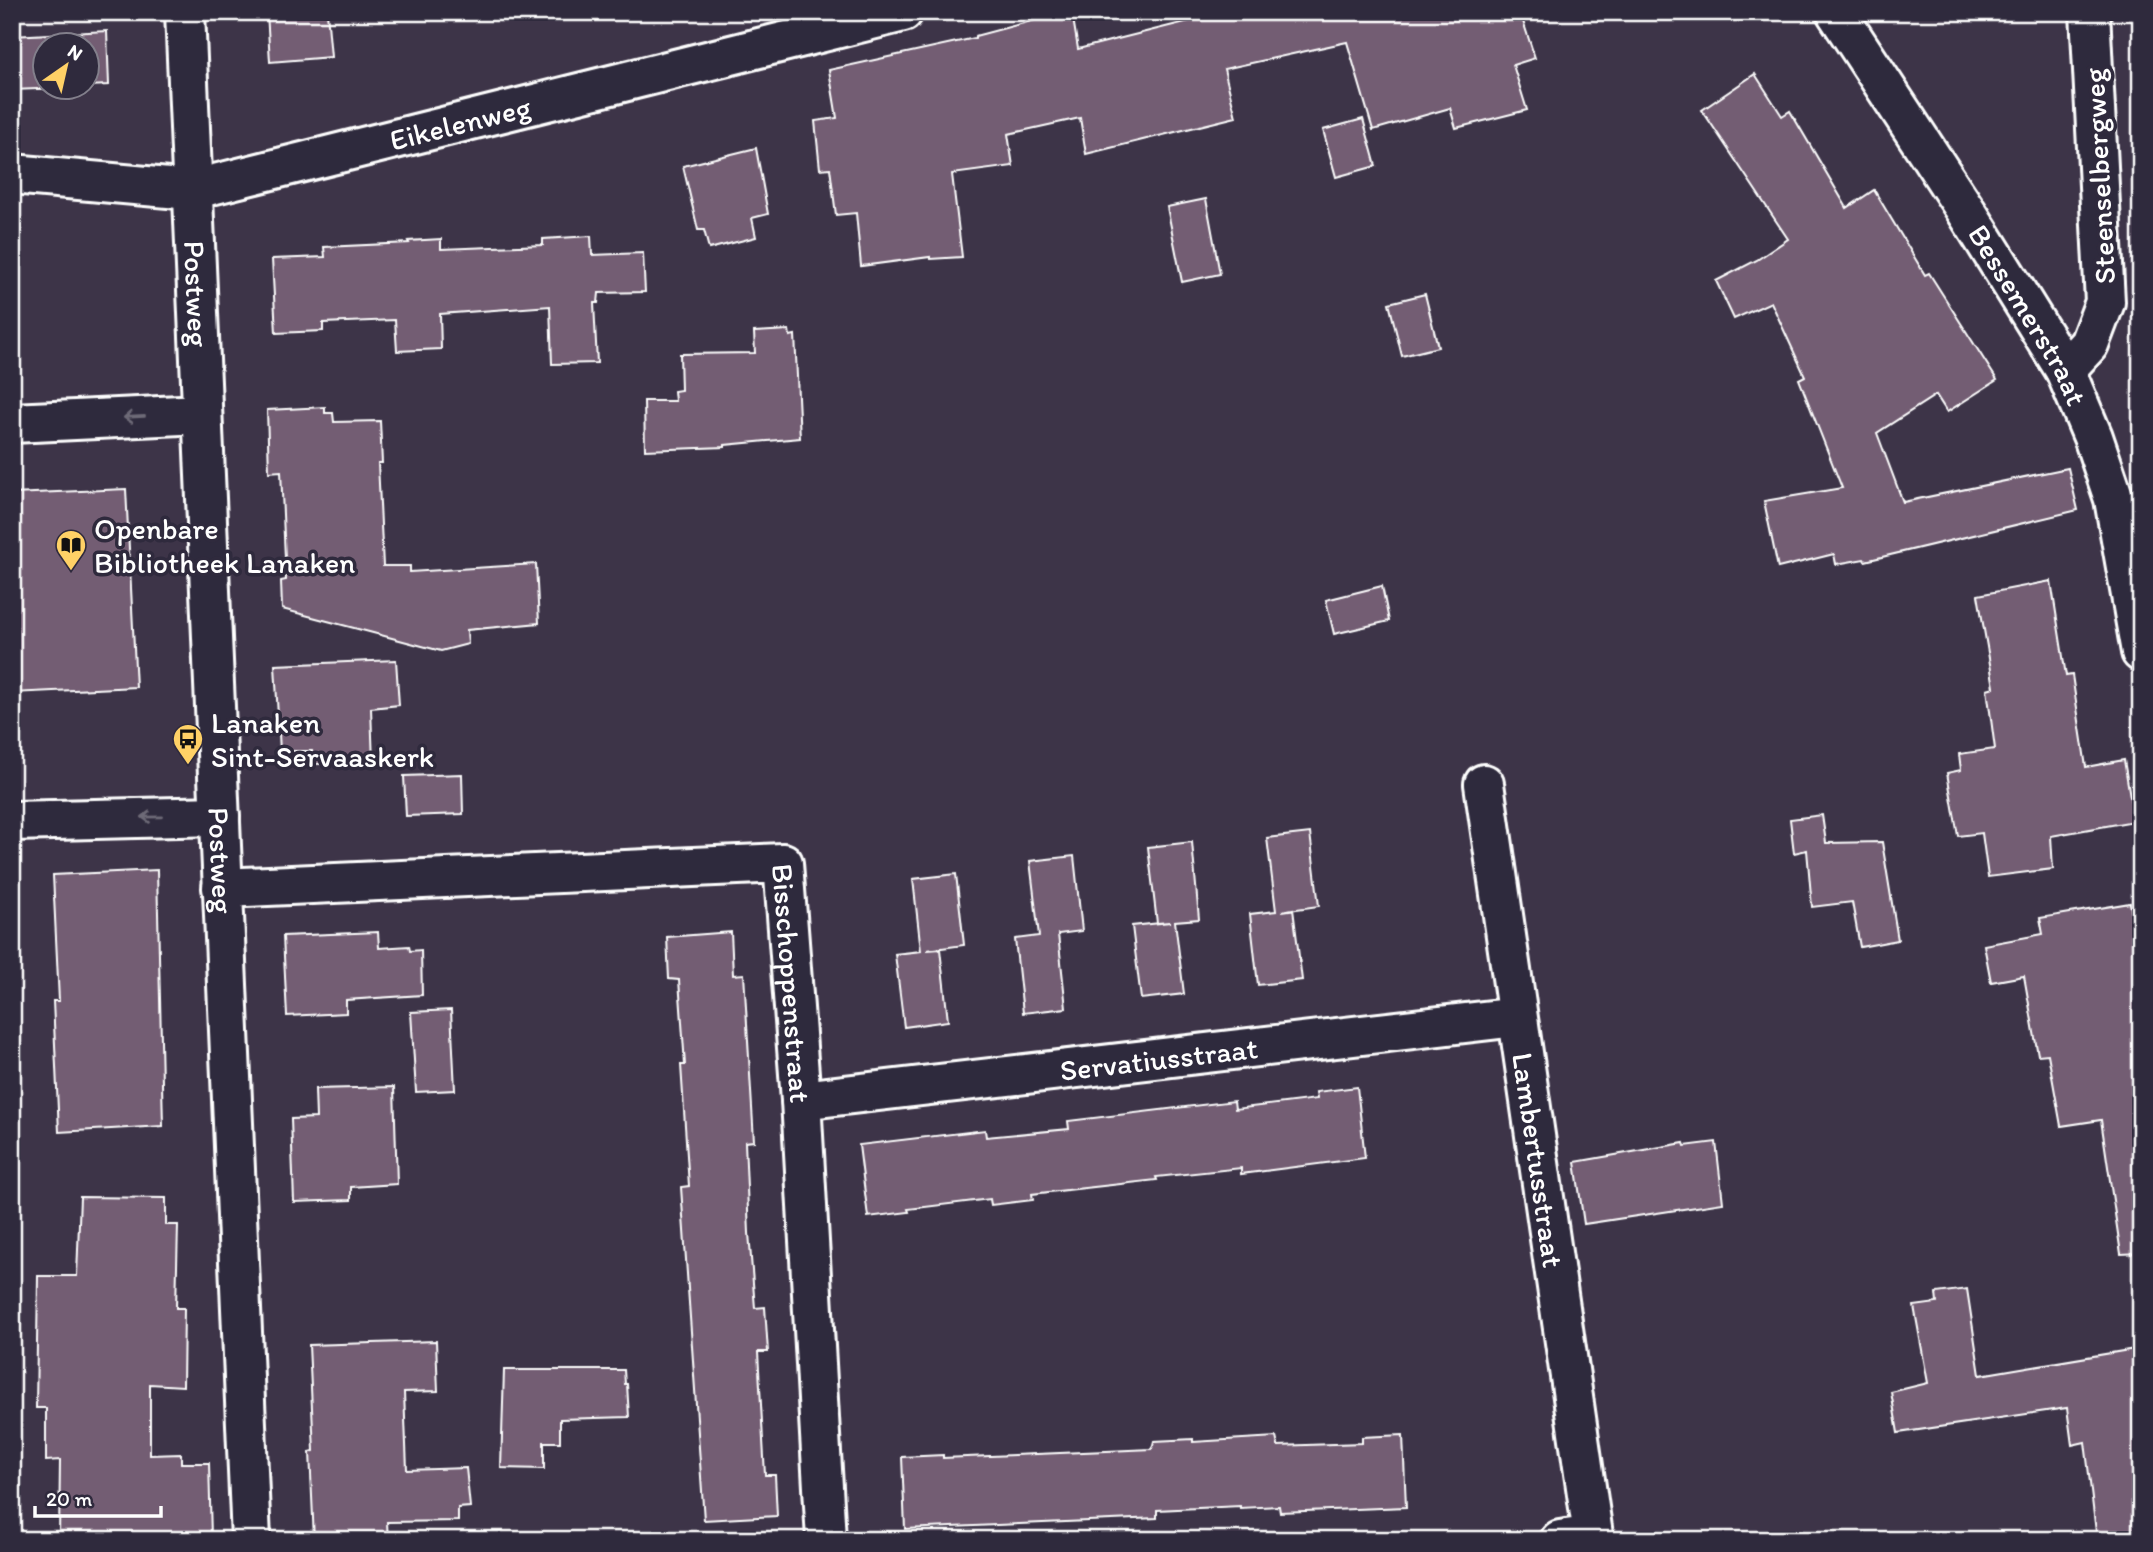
<svg xmlns="http://www.w3.org/2000/svg" width="2153" height="1552" font-family="Itim,sans-serif">
<rect width="100%" height="100%" fill="#3d3448"/>
<filter id="ink" filterUnits="userSpaceOnUse"><feTurbulence type="fractalNoise" baseFrequency=".0143" numOctaves="2"/><feDisplacementMap in="SourceGraphic" scale="14" xChannelSelector="R" yChannelSelector="G"/><feConvolveMatrix kernelMatrix="1 2 1 2 8 2 1 2 1" color-interpolation-filters="sRGB"/></filter>
<g filter="url(#ink)">
<g fill="#735d73" stroke="#fff" stroke-width="2">
<polygon points="267,12 327,12 331,57 270,62"/>
<polygon points="1061,12 1072,12 1078,49 1225,12 1520,12 1535,58 1513,65 1527,110 1456,128 1450,108 1373,130 1347,42 1224,69 1236,117 1086,154 1080,118 1008,134 1013,166 952,174 962,257 930,259 930,257 861,266 856,213 836,215 830,168 820,169 815,121 837,118 829,70 975,38 975,36 1039,19 1039,16"/>
<polygon points="107,31 109,85 88,86 88,46 46,46 46,88 64,88 12,90 12,36"/>
<polygon points="1755,74 1782,116 1790,111 1847,208 1874,190 1925,275 1929,273 1997,380 1947,412 1936,395 1877,433 1903,502 2068,468 2078,510 1865,561 1864,559 1836,564 1834,554 1778,568 1764,501 1842,488 1799,379 1805,376 1771,302 1734,319 1716,281 1757,260 1788,239 1702,110"/>
<polygon points="1363,119 1376,166 1336,177 1323,130"/>
<polygon points="756,148 768,214 752,218 756,237 709,249 704,230 698,230 683,166"/>
<polygon points="1206,199 1220,274 1182,282 1167,207"/>
<polygon points="591,236 592,255 643,253 645,292 599,293 598,303 594,303 597,363 552,364 550,306 440,314 441,349 397,351 395,320 323,323 323,331 276,333 272,259 325,257 324,247 409,243 408,241 441,239 441,249 543,245 543,239"/>
<polygon points="1425,294 1438,347 1402,356 1389,303"/>
<polygon points="789,330 790,336 795,335 800,438 725,445 725,447 645,450 644,401 675,401 674,391 681,390 680,354 755,353 754,332"/>
<polygon points="325,407 325,413 333,413 334,422 380,421 382,463 378,463 383,566 410,566 410,572 536,564 539,623 467,630 468,644 441,651 282,609 281,581 286,580 281,471 269,472 267,410"/>
<polygon points="126,489 136,687 12,693 12,494"/>
<polygon points="2051,581 2066,676 2072,675 2086,767 2124,760 2134,821 2051,836 2053,869 1988,877 1982,833 1958,836 1947,773 1961,770 1959,754 1995,749 1987,689 1994,687 1978,595"/>
<polygon points="1382,586 1389,621 1334,634 1326,600"/>
<polygon points="396,660 399,705 371,708 373,763 313,764 312,751 280,751 275,665"/>
<polygon points="462,774 463,814 406,816 404,776"/>
<polygon points="1822,815 1826,843 1882,842 1898,940 1860,947 1852,902 1812,907 1807,850 1794,853 1790,819"/>
<polygon points="1310,833 1319,906 1282,911 1293,909 1302,980 1258,985 1250,914 1276,911 1267,838"/>
<polygon points="1192,842 1199,919 1175,921 1184,994 1141,999 1132,926 1170,922 1157,923 1148,847"/>
<polygon points="1074,856 1082,931 1058,934 1066,1008 1023,1013 1015,939 1039,936 1030,861"/>
<polygon points="157,870 163,1126 59,1132 53,1001 59,1001 53,875"/>
<polygon points="956,874 964,945 927,950 940,949 948,1021 904,1027 895,954 921,951 913,879"/>
<polygon points="2130,903 2141,964 2141,1253 2121,1254 2101,1120 2061,1126 2048,1054 2038,1055 2024,976 1991,982 1984,945 2043,934 2040,918"/>
<polygon points="378,932 379,948 409,946 410,951 421,950 422,995 346,1000 346,1013 287,1016 283,936"/>
<polygon points="731,932 733,975 744,974 754,1141 745,1142 749,1233 755,1308 765,1307 768,1352 758,1352 765,1475 775,1475 777,1516 704,1520 681,1187 689,1186 681,1065 685,1065 679,980 669,979 667,937"/>
<polygon points="451,1010 455,1090 416,1092 411,1012"/>
<polygon points="394,1087 397,1184 351,1187 351,1200 294,1202 291,1119 316,1118 315,1089"/>
<polygon points="1357,1087 1365,1158 1241,1174 1241,1168 1156,1177 1157,1180 1032,1194 1033,1200 991,1205 990,1199 908,1209 909,1212 868,1217 859,1145 985,1130 986,1137 1069,1129 1068,1121 1234,1101 1235,1109 1317,1099 1316,1092"/>
<polygon points="1716,1142 1723,1203 1584,1224 1575,1162 1684,1143 1685,1146"/>
<polygon points="80,1197 166,1198 166,1225 178,1225 176,1308 184,1308 183,1386 150,1384 150,1455 181,1454 181,1463 209,1463 211,1537 157,1540 59,1540 60,1460 46,1461 46,1408 36,1408 38,1276 77,1276"/>
<polygon points="1967,1289 1980,1375 2141,1348 2141,1540 2102,1540 2101,1532 2096,1532 2085,1442 2072,1445 2067,1408 1898,1433 1891,1392 1928,1383 1914,1306 1937,1303 1936,1293"/>
<polygon points="436,1341 438,1391 404,1392 407,1470 466,1468 470,1507 458,1508 458,1521 387,1522 388,1540 314,1540 310,1452 314,1451 309,1345"/>
<polygon points="504,1370 624,1370 625,1384 627,1384 629,1417 560,1419 560,1442 544,1442 544,1469 501,1468"/>
<polygon points="1403,1435 1406,1507 1280,1512 1279,1506 1240,1508 1240,1506 1157,1510 1157,1518 905,1529 902,1457 943,1455 943,1458 1152,1449 1154,1441 1193,1439 1193,1442 1276,1437 1278,1446 1362,1443 1362,1437"/>
</g>
<g fill="none" stroke-linecap="round" stroke-linejoin="round">
<g stroke="#fff" stroke-width="44">
<g id="minor">
<path id="s1" d="M185,12l66,1528"/>
<path id="s2" d="M1836,12l129,197 100,161 28,67 21,62 27,153"/>
<path id="s3" d="M12,174l179,16 712,-178"/>
<polyline points="2065,370 2089,344 2105,302 2090,12"/>
<polyline points="12,423 202,414"/>
<path id="s4" d="M1484,784l109,751 -33,5"/>
<polyline points="12,821 220,816"/>
<path id="s5" d="M222,888l561,-25 18,237 25,440"/>
<path id="s6" d="M801,1100l716,-83"/>
</g>
</g>
<use href="#minor" stroke="#2f2a3d" stroke-width="38"/>
</g>
<defs><path id="oneway-shaft" d="M-6 0H5M1.5-3L5.5 0L1.5 3" fill="none" stroke-width="1.6" stroke-linecap="round" stroke-linejoin="round" transform="scale(1.75)"/></defs>
<g stroke="#6d6a77">
<use href="#oneway-shaft" transform="translate(134 417) rotate(177)"/>
<use href="#oneway-shaft" transform="translate(152 817) rotate(179)"/>
</g>
</g>
<defs>
<g id="library-pin" transform="scale(1.575)"><path d="M0 17L-7.5 6A9.5 9.5 0 1 1 7.5 6Z" fill="#ffd166" stroke="#2f2a3d"/><path d="M-6-4Q-3-5.5-.7-3.5V5Q-3 3-6 4ZM6-4Q3-5.5 .7-3.5V5Q3 3 6 4Z" fill="#111"/></g>
<g id="bus-pin" transform="scale(1.575)"><path d="M0 17L-7.5 6A9.5 9.5 0 1 1 7.5 6Z" fill="#ffd166" stroke="#2f2a3d"/><path d="M-5-6H5V4H4V6H2V4H-2V6H-4V4H-5ZM-3.5-4V0h7V-4ZM-3.5 1.2v1.5H-2V1.2ZM2 1.2v1.5H3.5V1.2Z" fill="#111"/></g>
</defs>
<g fill-rule="evenodd">
<use href="#library-pin" x="71" y="545"/>
<use href="#bus-pin" x="188" y="739"/>
</g>
<g text-anchor="middle" dominant-baseline="central" stroke-width="7" stroke-linejoin="round" paint-order="stroke">
<g font-size="30" fill="#fff" stroke="#2f2a3d">
<text stroke="none"><textPath href="#s3" startOffset="457">Eikelenweg</textPath></text>
<text transform="translate(2099 176) rotate(-93)">Steenselbergweg</text>
<text stroke="none"><textPath href="#s1" startOffset="282">Postweg</textPath></text>
<text stroke="none"><textPath href="#s2" startOffset="359">Bessemerstraat</textPath></text>
<text stroke="none"><textPath href="#s1" startOffset="849">Postweg</textPath></text>
<text stroke="none"><textPath href="#s5" startOffset="682">Bisschoppenstraat</textPath></text>
<text stroke="none"><textPath href="#s6" startOffset="360">Servatiusstraat</textPath></text>
<text stroke="none"><textPath href="#s4" startOffset="380">Lambertusstraat</textPath></text>
</g>
<g font-size="30" fill="#fff" stroke="#2f2a3d" text-anchor="start">
<text x="94" y="528">Openbare<tspan x="94" dy="34">Bibliotheek Lanaken</tspan></text>
<text x="211" y="722">Lanaken<tspan x="211" dy="34">Sint-Servaaskerk</tspan></text>
</g>
</g>
<rect width="2153" height="1552" fill="none" stroke="#2f2a3d" stroke-width="42"/>
<rect x="21" y="21" width="2111" height="1510" fill="none" stroke="#fff" stroke-width="2.5" filter="url(#ink)"/>
<g transform="translate(66 66) rotate(34)"><circle r="33" fill="#2f2a3d" stroke="#827f8b" stroke-width="2"/>
<path d="M0-5L12 26L0 18L-12 26Z" fill="#ffd166"/>
<text y="-10" font-size="19" font-weight="bold" text-anchor="middle" fill="#ffffff">N</text>
</g>
<path d="M35 1506v10h126v-10" fill="none" stroke="#ffffff" stroke-width="3.5"/>
<text x="46" y="1506" font-size="21" fill="#ffffff" stroke="#2f2a3d" stroke-width="5" paint-order="stroke">20 m</text>
</svg>
